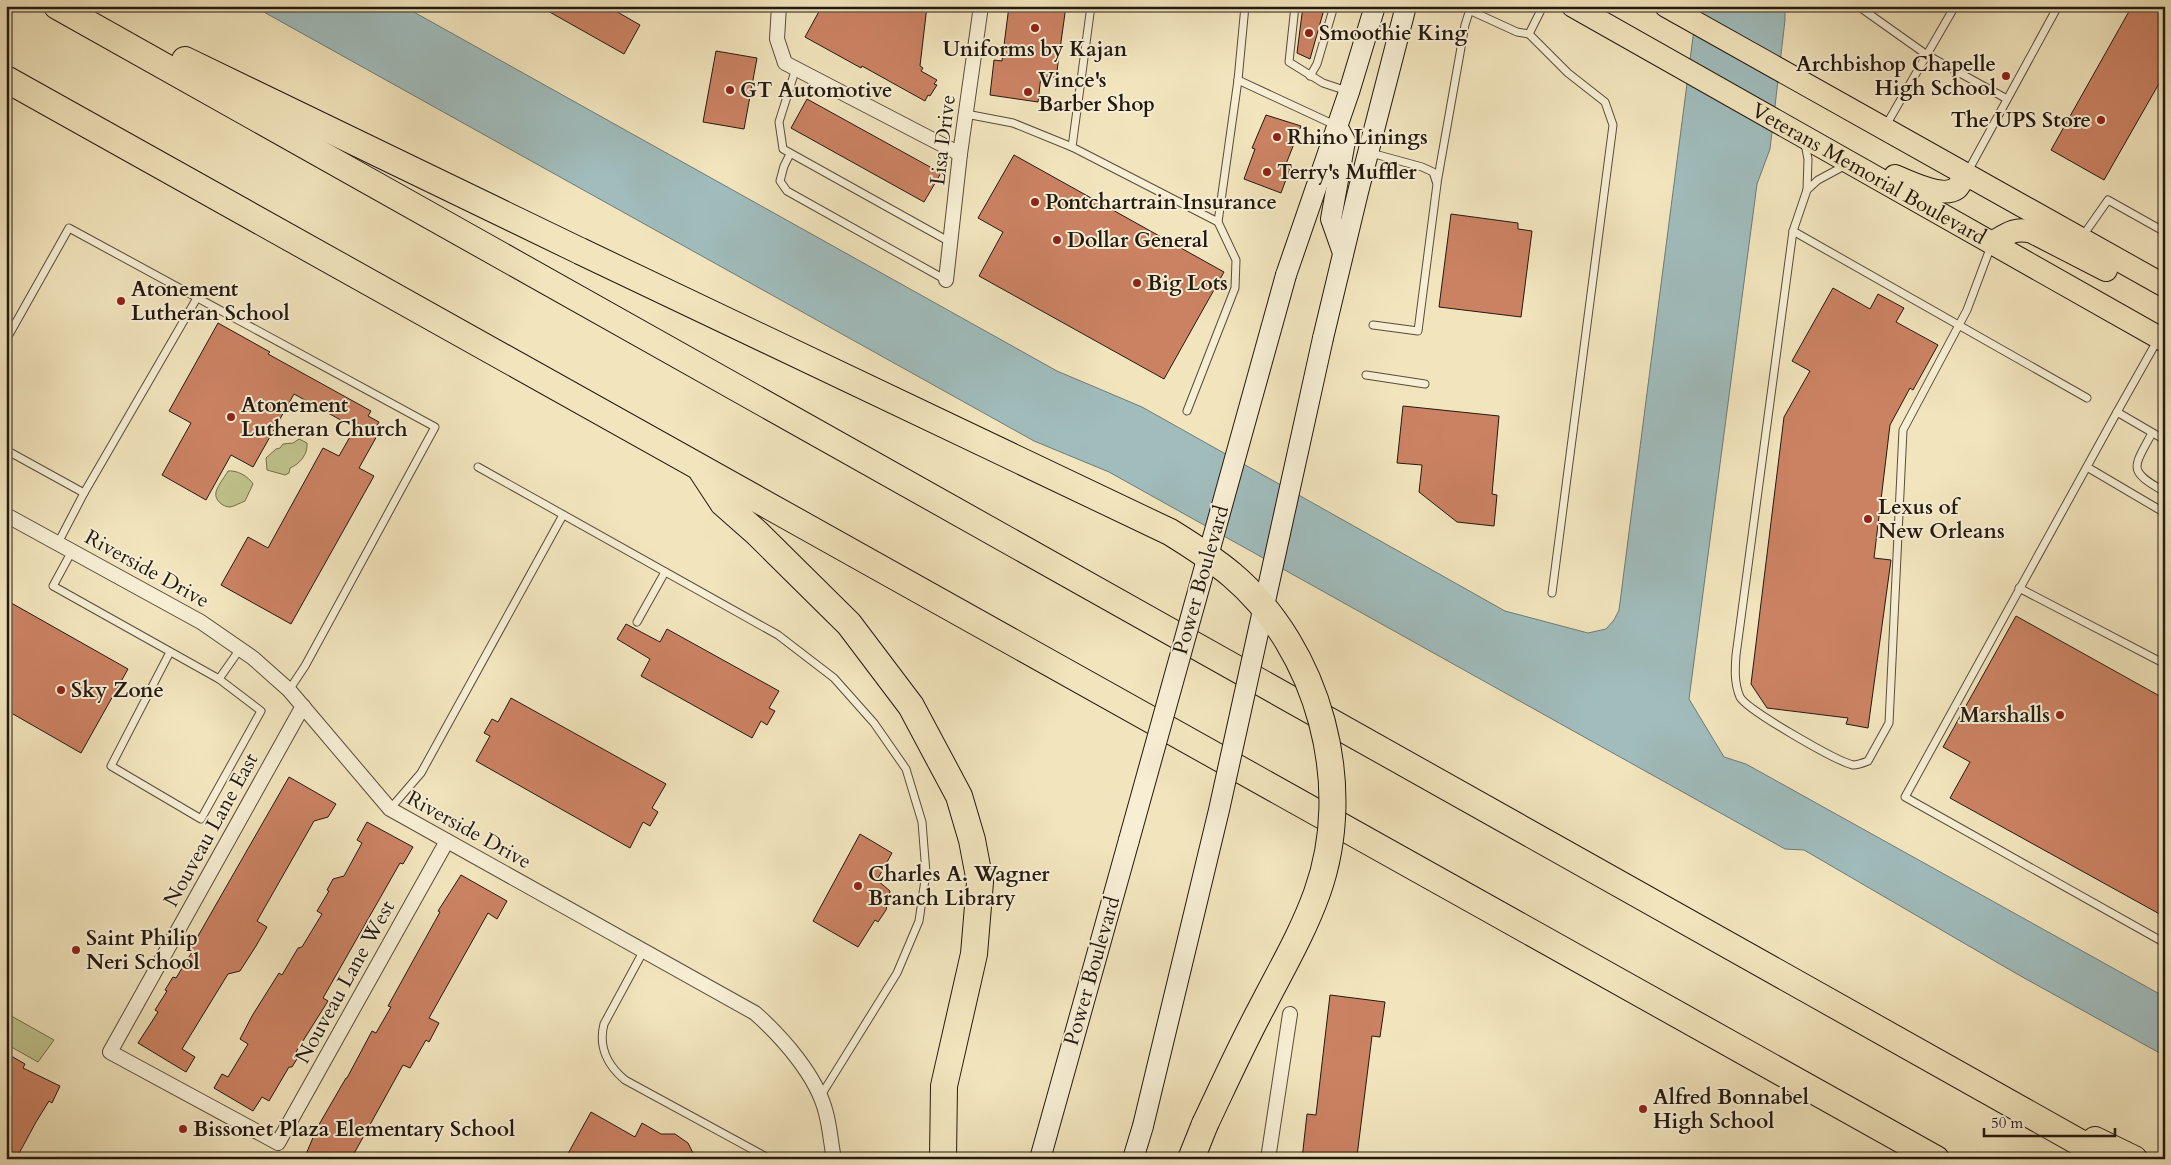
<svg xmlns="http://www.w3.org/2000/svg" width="2171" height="1165" font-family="Cardo,serif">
<rect width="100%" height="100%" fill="#f2e5bd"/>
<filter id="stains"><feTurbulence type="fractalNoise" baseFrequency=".004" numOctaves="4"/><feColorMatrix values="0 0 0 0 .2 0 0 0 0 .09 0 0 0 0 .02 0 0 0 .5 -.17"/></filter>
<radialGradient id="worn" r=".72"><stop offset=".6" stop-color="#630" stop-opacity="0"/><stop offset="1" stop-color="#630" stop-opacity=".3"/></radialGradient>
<g fill="#c0c38d" stroke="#726e4e">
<path d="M299,439l8,4c1,11 -7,21 -17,25l-1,5 -4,2 -18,-5 -1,-12 10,-9 4,-1 3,-4 10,-1z"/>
<path d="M228,471c9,-1 20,5 25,13l-8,17c-5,2 -10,5 -15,6 -7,0 -16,-7 -14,-15 2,-7 8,-14 12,-21z"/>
<polygon points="6,1013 54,1040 38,1062 6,1044"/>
</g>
<polygon fill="#a0bcbc" stroke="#6e7b77" points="253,6 403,6 1057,371 1142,407 1505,611 1588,633 1606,629 1614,620 1619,610 1697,6 1785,6 1785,20 1770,149 1757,184 1689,699 1724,757 1746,764 2165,997 2165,1056 2017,974 1804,850 1785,849 1109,472 1034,441"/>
<g fill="#cb8263" stroke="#231910">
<polygon points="539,6 607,6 640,25 624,54"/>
<polygon points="822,6 927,6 920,66 923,68 921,71 937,80 934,84 937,85 930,96 928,95 925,101 862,66 861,68 805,37"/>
<polygon points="1009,6 1066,6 1056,78 1041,76 1038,102 990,95 994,60 1002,61"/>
<polygon points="1303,6 1325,6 1310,59 1297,53"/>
<polygon points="2132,6 2165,6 2165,73 2104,180 2051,150"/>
<polygon points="716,51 757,58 744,129 703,122"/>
<polygon points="807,99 941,173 924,202 791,128"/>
<polygon points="1266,115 1301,126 1286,164 1291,166 1281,193 1244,179 1255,149 1252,148"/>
<polygon points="1014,155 1224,272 1164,379 979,276 1003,232 978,218"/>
<polygon points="1451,214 1518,223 1518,229 1532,231 1521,317 1439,307"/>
<polygon points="1833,288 1870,309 1878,294 1904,308 1896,322 1938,345 1913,390 1910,388 1890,425 1874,558 1891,560 1868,728 1846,724 1848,718 1767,708 1751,684 1784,417 1810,371 1792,361"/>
<polygon points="218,323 270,352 268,354 371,411 368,416 379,422 374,432 378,434 359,468 374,476 291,624 221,585 248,537 268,548 323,448 339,456 355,428 294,394 253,467 231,455 206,500 162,475 191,423 169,411"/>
<polygon points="1403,406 1499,416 1492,494 1497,495 1494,526 1457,522 1419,492 1422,465 1397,463"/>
<polygon points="6,600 128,669 81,753 6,710"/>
<polygon points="2016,616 2165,699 2165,917 1950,798 1970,762 1943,747"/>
<polygon points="626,624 660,642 667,629 779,691 769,708 775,711 767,725 761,721 752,738 641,676 650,659 617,639"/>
<polygon points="511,698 666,784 652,808 658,812 650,826 643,822 630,848 476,761 490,736 484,733 492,719 498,722"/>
<polygon points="289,777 336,804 328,817 314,821 257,921 267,927 256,946 240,971 228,974 182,1049 195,1057 186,1072 138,1043 158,1012 155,1010 167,991 165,990 173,977 176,978 192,952 190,950"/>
<polygon points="367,822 413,847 403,864 400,863 323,998 328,1001 296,1052 300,1054 292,1067 289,1067 269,1101 262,1097 253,1111 214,1088 222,1074 228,1077 248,1044 240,1039 252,1016 279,973 282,975 298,948 302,947 322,914 317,911 329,891 327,890 333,879 344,876 362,843 357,840"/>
<polygon points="860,834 892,853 877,880 890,891 886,910 878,922 875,920 858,947 813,921"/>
<polygon points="461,875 507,901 497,919 488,913 429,1018 439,1023 429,1042 426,1040 410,1068 403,1065 351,1159 304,1159 317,1128 346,1078 347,1078 372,1031 376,1033 391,1007 388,1006 440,912 438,911"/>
<polygon points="1330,995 1385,1002 1380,1037 1372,1036 1357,1156 1349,1154 1348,1159 1302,1159 1307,1114 1316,1115"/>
<polygon points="6,1053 25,1064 23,1068 60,1086 52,1103 49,1101 36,1122 16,1159 6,1159"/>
<polygon points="591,1112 635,1137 642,1123 661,1134 675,1134 688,1143 696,1159 565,1159"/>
</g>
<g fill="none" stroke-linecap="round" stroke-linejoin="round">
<g stroke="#574c3b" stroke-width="9">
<g id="lane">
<polyline points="1091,6 1072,147 1218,222 1238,80 1245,6"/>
<polyline points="1295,6 1289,62 1323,83 1347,91"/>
<polyline points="1858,6 1927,55 2007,99"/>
<polyline points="1469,10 1517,32 1529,34 1543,6"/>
<polyline points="1529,34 1568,73 1605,102 1613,125 1552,593"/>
<polyline points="796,68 779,122 783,149 950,242"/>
<polyline points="1310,76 1317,64 1334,6"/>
<polyline points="1238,80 1337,126"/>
<polyline points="966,114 1013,123 1072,147"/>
<polyline points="1885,127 1955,6"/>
<polyline points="1805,144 1808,159 1807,190 1818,180 1846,165"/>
<polyline points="1371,153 1422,167 1433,172 1437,184 1418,331 1373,325"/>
<polyline points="790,154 784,166 780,181 787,191 946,280"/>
<polyline points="1967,173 2058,6"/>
<polyline points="1437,183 1465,25 1471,6"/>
<path d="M1807,190l-14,41 -57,424c-1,14 -2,28 4,42 7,13 96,64 113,68 4,0 10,-2 15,-4l21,-38 14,-293 64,-120 24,-64"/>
<polyline points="1793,231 2087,398"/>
<polyline points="2082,237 2108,200 2165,232"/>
<polyline points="6,340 69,228 435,427 305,666 289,690"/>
<polyline points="1366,375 1425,384"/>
<polyline points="1187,411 1235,288 1236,260 1218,222"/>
<polyline points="2117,412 2157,341"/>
<path d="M2152,433c-19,36 -25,37 13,59"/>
<polyline points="2165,440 2117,412 1905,797 2165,943"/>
<polyline points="6,450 84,493"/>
<polyline points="478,467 778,635 834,678 874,723 906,769 922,822 926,873 919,921 897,973 820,1097"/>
<polyline points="2087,467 2165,513"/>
<polyline points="58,543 84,493 197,298"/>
<polyline points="72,551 53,586 219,679 261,711 201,819 111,766 170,652"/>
<polyline points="2019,588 2165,664"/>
<polyline points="637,622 665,572"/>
<polyline points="219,679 240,649"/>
<polyline points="390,809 421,773 563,515"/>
<path d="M644,950l-40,74c-6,23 4,42 21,56l145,79"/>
</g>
</g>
<g stroke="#574c3b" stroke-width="16">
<g id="street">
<polyline points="779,6 777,39 785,63 960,154"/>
<polyline points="946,280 960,154 981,6"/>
<path d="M6,515l195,107 52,36 36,32 101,119 365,204c27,24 62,63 71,100 4,15 5,31 8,46"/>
<polyline points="303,706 110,1052 278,1143 447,841"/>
<polyline points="1268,1159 1290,1014"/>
</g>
</g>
<g stroke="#231910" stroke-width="22">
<g id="secondary">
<polyline points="1337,126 1345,141 1331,219 1343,253"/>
<polyline points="1286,275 1349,92 1375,6"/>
<polyline points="1323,338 1358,192 1406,6"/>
<polyline points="1040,1159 1129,840"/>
<polyline points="1133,1159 1143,1126"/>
</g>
</g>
<g stroke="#231910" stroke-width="24">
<g id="primary">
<path id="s1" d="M1573,6l592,335"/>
<polyline points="1666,6 2165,286"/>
<path d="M1895,176c14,6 48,23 62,12 3,-3 6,-10 9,-14"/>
<path d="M1992,243c15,-9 23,-16 40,-11l74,38"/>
</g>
</g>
<g stroke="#231910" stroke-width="28">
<g id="highway">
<polyline points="57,6 2109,1159"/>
<polyline points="185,60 580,251"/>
<polyline points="6,79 1936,1159"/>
<polyline points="702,471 723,503 757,533 849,624 911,706 959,796 972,840 980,882 974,954 944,1086 943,1159"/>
<polyline points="2095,1140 2134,1159"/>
<polyline points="1191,1159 1205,1124"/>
</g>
</g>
<use href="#lane" stroke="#f7eed4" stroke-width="7"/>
<use href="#street" stroke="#f7eed4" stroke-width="14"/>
<use href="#secondary" stroke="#f7eed4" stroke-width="20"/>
<use href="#primary" stroke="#f2e5bd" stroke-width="22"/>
<use href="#highway" stroke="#f2e5bd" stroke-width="26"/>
<g stroke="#231910" stroke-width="22" stroke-linecap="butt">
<g id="secondary-bridge">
<polyline points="1129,840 1286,275"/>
<polyline points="1143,1126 1219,810 1323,338"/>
</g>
</g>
<g stroke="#231910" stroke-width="28" stroke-linecap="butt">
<path id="highway-bridge" d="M580,251l590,281c21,13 43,27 62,43 87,74 124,210 85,318 -14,39 -35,75 -54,112 -21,39 -39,79 -58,119"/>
</g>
<use href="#secondary-bridge" stroke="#f7eed4" stroke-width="20"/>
<use href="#highway-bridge" stroke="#f2e5bd" stroke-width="26"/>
</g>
<g fill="#8f2418" stroke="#f7eed4" stroke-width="2">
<circle cx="1035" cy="28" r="5"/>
<circle cx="1309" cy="33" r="5"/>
<circle cx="2006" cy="76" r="5"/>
<circle cx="730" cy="90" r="5"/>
<circle cx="1028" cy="92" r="5"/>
<circle cx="2101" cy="120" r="5"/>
<circle cx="1277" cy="137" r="5"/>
<circle cx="1267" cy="172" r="5"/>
<circle cx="1035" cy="202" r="5"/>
<circle cx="1057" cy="240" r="5"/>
<circle cx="1137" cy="283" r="5"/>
<circle cx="121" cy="301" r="5"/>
<circle cx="231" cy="417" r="5"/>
<circle cx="1868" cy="519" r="5"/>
<circle cx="61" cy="690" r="5"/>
<circle cx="2060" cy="715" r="5"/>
<circle cx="858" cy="886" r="5"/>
<circle cx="76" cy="950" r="5"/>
<circle cx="1643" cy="1109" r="5"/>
<circle cx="183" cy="1129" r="5"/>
</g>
<g text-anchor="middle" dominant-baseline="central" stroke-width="4" stroke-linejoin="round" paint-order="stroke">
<g font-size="21" font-weight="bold" fill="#231910" stroke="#f7eed4" text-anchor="start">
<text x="1319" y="33">Smoothie King</text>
<text x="1035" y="49" text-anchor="middle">Uniforms by Kajan</text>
<text x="1996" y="64" text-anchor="end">Archbishop Chapelle<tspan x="1996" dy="24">High School</tspan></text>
<text x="1038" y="80">Vince's<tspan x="1038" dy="24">Barber Shop</tspan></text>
<text x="740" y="90">GT Automotive</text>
<text x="2091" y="120" text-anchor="end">The UPS Store</text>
<text x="1287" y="137">Rhino Linings</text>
<text x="1277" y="172">Terry's Muffler</text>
<text x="1045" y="202">Pontchartrain Insurance</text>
<text x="1067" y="240">Dollar General</text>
<text x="1147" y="283">Big Lots</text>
<text x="131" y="289">Atonement<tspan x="131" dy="24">Lutheran School</tspan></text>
<text x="241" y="405">Atonement<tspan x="241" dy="24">Lutheran Church</tspan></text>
<text x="1878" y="507">Lexus of<tspan x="1878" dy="24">New Orleans</tspan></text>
<text x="71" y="690">Sky Zone</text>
<text x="2050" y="715" text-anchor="end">Marshalls</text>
<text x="868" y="874">Charles A. Wagner<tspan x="868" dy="24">Branch Library</tspan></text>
<text x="86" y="938">Saint Philip<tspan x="86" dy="24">Neri School</tspan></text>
<text x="1653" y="1097">Alfred Bonnabel<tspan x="1653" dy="24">High School</tspan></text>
<text x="193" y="1129">Bissonet Plaza Elementary School</text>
</g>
<g font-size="21" fill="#231910" stroke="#f7eed4">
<text transform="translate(943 140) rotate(-83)">Lisa Drive</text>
<text stroke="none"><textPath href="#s1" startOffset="340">Veterans Memorial Boulevard</textPath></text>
<text transform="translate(147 569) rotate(29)">Riverside Drive</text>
<text transform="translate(1201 580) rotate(-74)">Power Boulevard</text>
<text transform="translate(211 830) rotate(-61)">Nouveau Lane East</text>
<text transform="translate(469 830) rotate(29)">Riverside Drive</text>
<text transform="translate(1092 971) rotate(-74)">Power Boulevard</text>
<text transform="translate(345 982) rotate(-61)">Nouveau Lane West</text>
</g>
</g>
<rect width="2171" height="1165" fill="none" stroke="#f2e5bd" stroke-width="25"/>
<rect x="8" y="8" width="2156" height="1150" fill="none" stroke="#231910" stroke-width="2.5"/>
<rect x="12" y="12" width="2146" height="1140" fill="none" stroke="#231910"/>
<path d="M1984 1128v8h131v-8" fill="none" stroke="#231910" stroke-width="2.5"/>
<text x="1991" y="1128" font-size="15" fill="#231910" stroke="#f7eed4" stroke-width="4" paint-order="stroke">50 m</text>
<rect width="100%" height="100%" filter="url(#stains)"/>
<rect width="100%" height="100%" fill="url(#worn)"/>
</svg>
